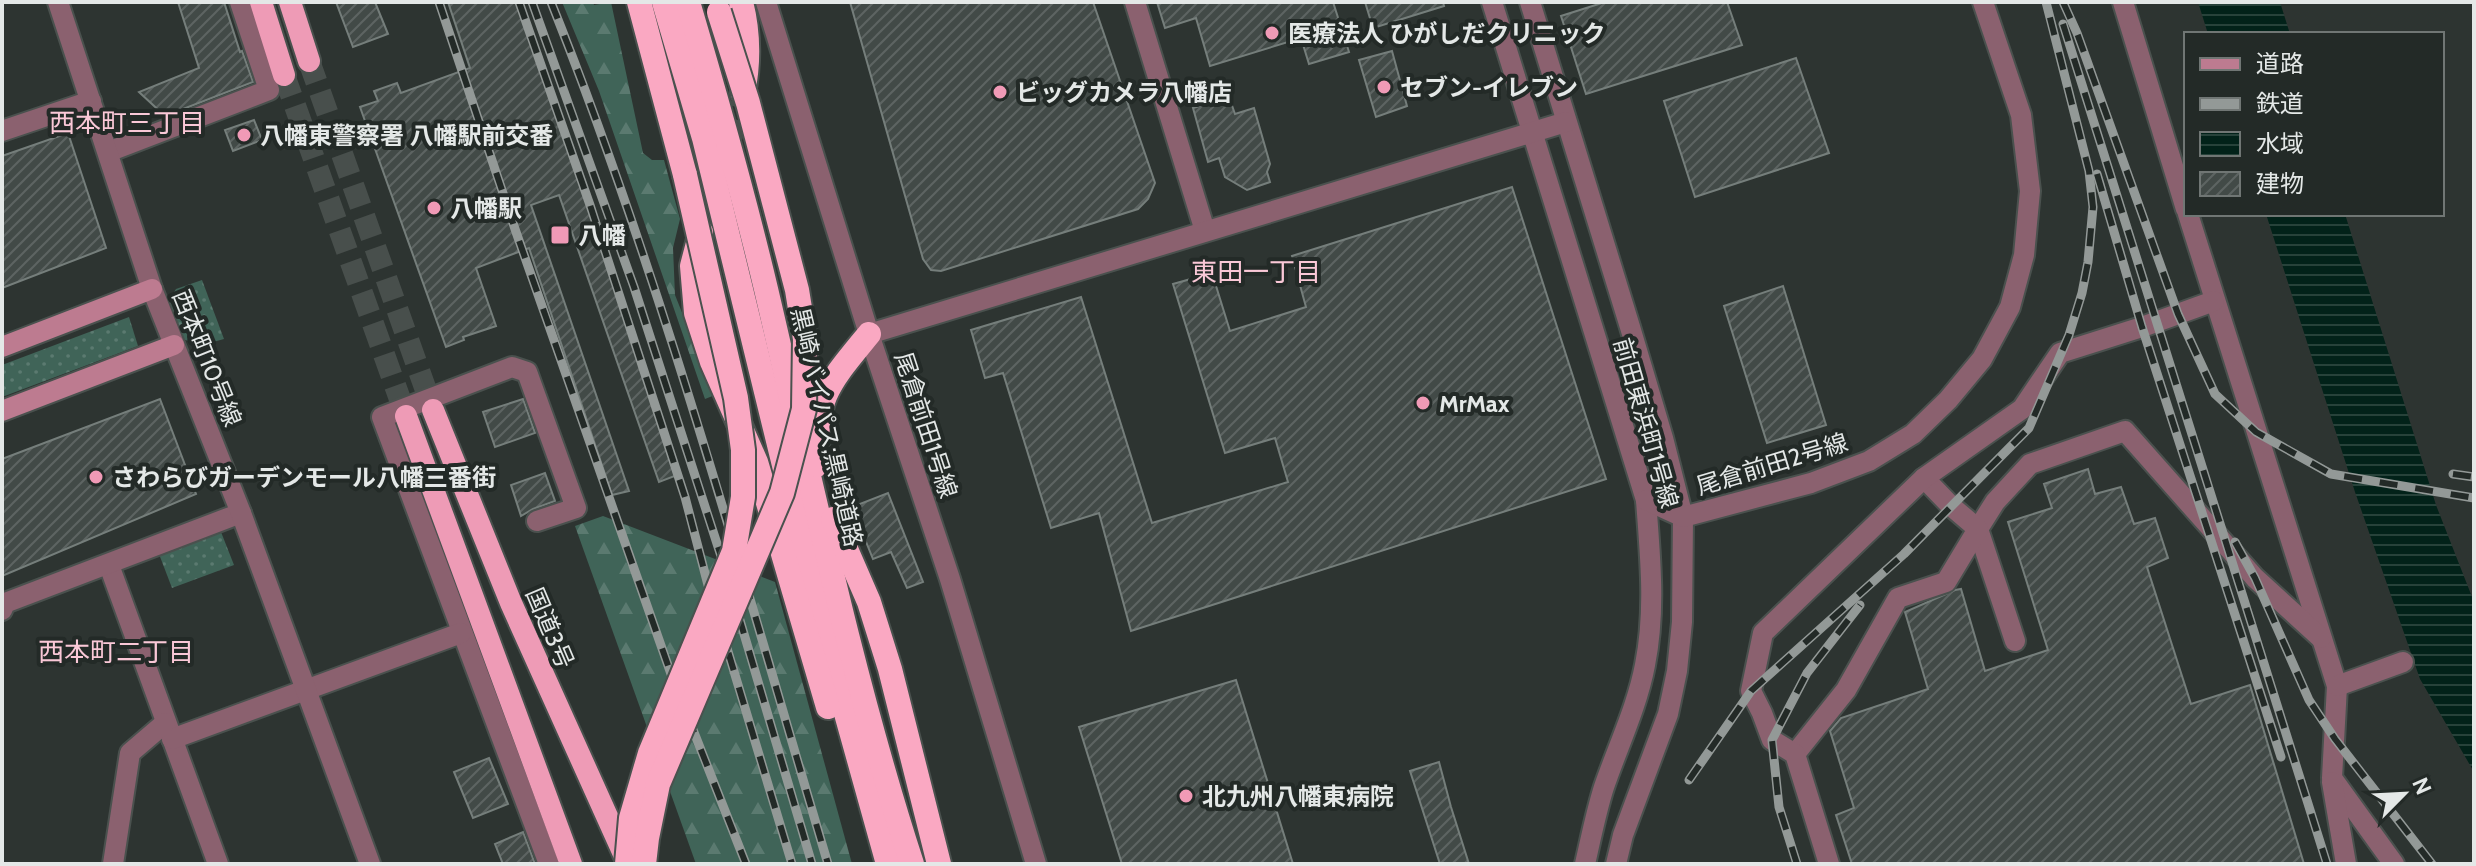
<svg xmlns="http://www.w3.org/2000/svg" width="2476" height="866" font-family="Cabin,'Noto Sans JP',sans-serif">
<defs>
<pattern id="grass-dots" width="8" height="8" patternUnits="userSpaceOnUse" patternTransform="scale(2)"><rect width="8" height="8" fill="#406458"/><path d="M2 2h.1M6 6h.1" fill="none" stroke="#5b7a70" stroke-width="1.8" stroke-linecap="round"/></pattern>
<pattern id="forest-firs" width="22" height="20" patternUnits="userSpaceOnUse" patternTransform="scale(2)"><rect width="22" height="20" fill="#406458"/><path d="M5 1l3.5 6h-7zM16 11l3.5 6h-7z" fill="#5b7a70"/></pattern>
<pattern id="water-rules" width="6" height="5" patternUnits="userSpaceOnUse" patternTransform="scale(2)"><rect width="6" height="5" fill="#022219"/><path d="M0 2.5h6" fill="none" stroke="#27423a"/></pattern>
<pattern id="building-hatch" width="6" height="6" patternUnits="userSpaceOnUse" patternTransform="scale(2)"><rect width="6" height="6" fill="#424a47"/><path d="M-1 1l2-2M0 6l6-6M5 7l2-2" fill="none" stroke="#5d6462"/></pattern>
</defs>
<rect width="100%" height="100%" fill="#2d3431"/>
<g fill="url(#grass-dots)">
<polygon points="202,280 224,339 202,345 182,339 168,302 176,289"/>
<polygon points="129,317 138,346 2,397 2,365"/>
<polygon points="221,532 234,565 172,588 159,554"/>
</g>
<g fill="url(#forest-firs)">
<polygon points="562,2 593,2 594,5 611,2 643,153 652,160 664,160 680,219 673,248 675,295 715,395 705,399 599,91"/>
<polygon points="603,516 775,582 852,864 696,864 575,526"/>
</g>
<g fill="url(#water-rules)">
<polygon points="2198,2 2280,2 2290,34 2208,34"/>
<polygon points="2266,214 2345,214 2436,505 2474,602 2474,772 2420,679 2355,492"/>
</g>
<g fill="url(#building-hatch)" stroke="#757e7b" stroke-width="2">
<polygon points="178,2 224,2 240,52 242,51 253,82 165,116 139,92 199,68"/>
<polygon points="336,2 375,2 388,34 353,47"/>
<polygon points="448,2 519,2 680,474 659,482 559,195 531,205 629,491 612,495 529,248 476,268 496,326 463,337 464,340 446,347 360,107 378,101 374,91 397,83 401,93 470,68"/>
<polygon points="850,2 1093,2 1155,183 1148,199 1138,209 941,271 931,270 923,259"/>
<polygon points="1157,2 1333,2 1349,52 1309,64 1301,38 1210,66 1196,18 1165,28"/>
<polygon points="1365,2 1443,2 1444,6 1373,28"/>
<polygon points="1605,2 1727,2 1742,45 1586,94 1561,16"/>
<polygon points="1392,51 1407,106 1376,117 1359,60"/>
<polygon points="1796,58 1829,153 1695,197 1664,101"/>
<polygon points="1229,97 1235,114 1254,108 1270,164 1267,172 1270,182 1247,190 1225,177 1219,158 1208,162 1193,108"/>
<polygon points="254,120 262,140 233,151 225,130"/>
<polygon points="68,133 106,248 2,288 2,156"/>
<polygon points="1512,187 1606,479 1131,631 1099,513 1051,528 1003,373 985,378 971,330 1081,297 1152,523 1288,482 1275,438 1225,453 1173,284 1212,273 1230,331 1306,307 1292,256"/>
<polygon points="1783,286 1826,425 1767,443 1724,306"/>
<polygon points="160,399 196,494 2,576 2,459"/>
<polygon points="523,399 535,433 495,447 483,412"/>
<polygon points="2088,469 2095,494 2121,487 2134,524 2155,518 2168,558 2147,567 2191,704 2250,685 2304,864 1852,864 1836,815 1854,808 1830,731 1841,718 1928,689 1905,612 1955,590 1961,589 1985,671 2048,650 2008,522 2052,508 2044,484"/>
<polygon points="545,473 555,501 533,509 521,516 511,485"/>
<polygon points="888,493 923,582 907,588 891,552 873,559 852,507"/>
<polygon points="1236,680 1293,864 1122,864 1079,727"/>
<polygon points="489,758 508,804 473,818 454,772"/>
<polygon points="1439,762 1451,807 1469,864 1440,864 1410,771"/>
<polygon points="523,832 535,864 503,864 495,844"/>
</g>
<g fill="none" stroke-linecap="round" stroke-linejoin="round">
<g stroke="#484f4c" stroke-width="22" stroke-dasharray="22 11" stroke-linecap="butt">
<polyline points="309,61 433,410"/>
<polyline points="284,75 406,416"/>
</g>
<polyline stroke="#484f4c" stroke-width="24" stroke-dasharray="24 12" stroke-linecap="butt" points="707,211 741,104"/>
<g stroke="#4a514e" stroke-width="24">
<g id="minor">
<polyline points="1135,2 1205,231"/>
<polyline points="2123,2 2186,209"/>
<polyline points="2,131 91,101"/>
<polyline points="108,152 269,90 240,2"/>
<polyline points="2188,214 2337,686 2332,778 2394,864"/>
<polyline points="537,521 576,508 527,372 512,367 382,417 549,864"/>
<polyline points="109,565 218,864"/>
<polyline points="2,610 5,603 241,513"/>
<polyline points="2015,641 1978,529 1995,502 2030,464 2125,431 2255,578 2321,638"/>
<polyline points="2337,686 2403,662"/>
<polyline points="172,739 461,633"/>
<polyline points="1795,754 1846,690 1898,598 1946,582 1978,529 1951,506 1924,478"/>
<polyline points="2332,782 2346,864"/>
<polyline points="113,864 130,753 165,723"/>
<polyline points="1829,864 1795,754 1772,740 1762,713 1751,691 1763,633 1924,478 2022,409 2060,353 2142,327 2214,301"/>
</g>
</g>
<g stroke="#4a514e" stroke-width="24">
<g id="tertiary">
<polyline points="58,2 152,289 241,513 370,864"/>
<polyline points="766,2 869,334 950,579 1036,864"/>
<path d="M1492,2l154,498c4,55 10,110 -1,165 -8,42 -27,81 -41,122 -8,25 -13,51 -19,77"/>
<polyline points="1530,2 1630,327 1663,438 1683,517 1682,622 1677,671 1668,714 1623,835 1616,864"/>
<polyline points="869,334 1566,122"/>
<polyline points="1646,500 1683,517 1811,483 1869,461 1913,434 1948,400 1982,359 2010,307 2024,255 2030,191 2021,115 1983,2"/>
</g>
</g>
<g stroke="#4a514e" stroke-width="24">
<g id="secondary">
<polyline points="2,347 152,289"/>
<polyline points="2,411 174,345"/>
</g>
</g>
<g stroke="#4a514e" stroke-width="26">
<g id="trunk">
<polyline points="261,2 284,75"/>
<polyline points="290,2 309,61"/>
<polyline points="433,410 511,603 628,863"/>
<polyline points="406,416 571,864"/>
</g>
</g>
<g stroke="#4a514e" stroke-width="28">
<g id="motorway">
<polyline points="639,2 685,175"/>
<polyline points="664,2 704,138 835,674 888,864"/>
<path d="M688,2c28,95 55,190 78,287 45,192 85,387 146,575"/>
<path d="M741,2c8,31 8,61 2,91"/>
<polyline points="701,232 692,266 696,313 712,362 756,462 828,707"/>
<path d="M817,465c-3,-68 11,-81 52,-131"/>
<polyline points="833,519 869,602 890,669 939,864"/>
</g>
</g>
<use href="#minor" stroke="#8b616f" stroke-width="20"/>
<use href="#tertiary" stroke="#8b616f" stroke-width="20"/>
<use href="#secondary" stroke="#bd7b90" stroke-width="20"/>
<use href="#trunk" stroke="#ee9bb6" stroke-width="22"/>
<use href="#motorway" stroke="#faa8c2" stroke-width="24"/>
<g stroke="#939997" stroke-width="9">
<g id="rail">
<polyline points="439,2 515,229 671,674 746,864"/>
<polyline points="519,2 590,205 685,497 708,585 792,864"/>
<polyline points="532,2 634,287 721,556 812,864"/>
<path d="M551,2c112,280 191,573 277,862"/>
<polyline points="2063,2 2077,33 2178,314 2215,394 2256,432 2331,474 2474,498"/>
<polyline points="2063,24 2327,864"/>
<polyline points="2097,174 2142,327 2281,757"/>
<polyline points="2453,474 2474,477"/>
<polyline points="2235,542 2255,578 2309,700 2335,739 2432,864"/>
<polyline points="1689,780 1751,691 1904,554 2029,428 2069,335 2082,293 2088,262 2093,207 2089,171 2046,2"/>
<polyline points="1797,864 1779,807 1772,740 1807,673 1860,605"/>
</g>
</g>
<use href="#rail" stroke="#232a27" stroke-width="6" stroke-dasharray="18" stroke-linecap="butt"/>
<g stroke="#4a514e" stroke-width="28" stroke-linecap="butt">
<g id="motorway-bridge">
<polyline points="627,864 631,818 650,753 734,551 743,497 743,450 736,398 685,175"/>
<polyline points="644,864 647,838 658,784 782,493 804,409 805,339 797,290 748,103 719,12"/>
</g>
</g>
<use href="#motorway-bridge" stroke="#faa8c2" stroke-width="24"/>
</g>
<g fill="#f09ab6" stroke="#232a27" stroke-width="3">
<circle cx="1272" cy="33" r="8"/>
<circle cx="1384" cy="87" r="8"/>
<circle cx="1000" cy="92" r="8"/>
<circle cx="244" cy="135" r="8"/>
<circle cx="434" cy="208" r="8"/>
<rect x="550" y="225" width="20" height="20" rx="4"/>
<circle cx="1423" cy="403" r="8"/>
<circle cx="96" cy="477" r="8"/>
<circle cx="1186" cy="796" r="8"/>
</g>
<g text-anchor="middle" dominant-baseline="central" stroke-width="8" stroke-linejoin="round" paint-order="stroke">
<g font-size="24" font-weight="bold" fill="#e4e8e7" stroke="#232a27" text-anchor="start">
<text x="1288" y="33">医療法人 ひがしだクリニック</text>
<text x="1400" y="87">セブン-イレブン</text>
<text x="1016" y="92">ビッグカメラ八幡店</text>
<text x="260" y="135">八幡東警察署 八幡駅前交番</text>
<text x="450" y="208">八幡駅</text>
<text x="578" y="235">八幡</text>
<text x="1439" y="403">MrMax</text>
<text x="112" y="477">さわらびガーデンモール八幡三番街</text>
<text x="1202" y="796">北九州八幡東病院</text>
</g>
<g font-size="24" fill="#e4e8e7" stroke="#232a27">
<text transform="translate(207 358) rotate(68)">西本町10号線</text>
<text transform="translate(1646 423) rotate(74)">前田東浜町1号線</text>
<text transform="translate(926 425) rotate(72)">尾倉前田1号線</text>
<text transform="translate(827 427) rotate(77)">黒崎バイパス;黒崎道路</text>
<text transform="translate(1772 464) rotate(-17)">尾倉前田2号線</text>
<text transform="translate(550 628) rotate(67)">国道3号</text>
</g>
<g font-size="26" fill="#fac8d7" stroke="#232a27">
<text x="127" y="123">西本町三丁目</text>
<text x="1256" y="272">東田一丁目</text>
<text x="116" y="652">西本町二丁目</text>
</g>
</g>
<rect width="2476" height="866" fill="none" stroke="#e4e8e7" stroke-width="8"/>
<rect x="2184" y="32" width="260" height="184" fill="#232a27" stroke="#707674" stroke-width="2"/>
<rect x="2200" y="58" width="40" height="12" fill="#bd7b90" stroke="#707674" stroke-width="2"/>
<text x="2256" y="72" font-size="24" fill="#e4e8e7">道路</text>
<rect x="2200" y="98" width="40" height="12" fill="#939997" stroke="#707674" stroke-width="2"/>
<text x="2256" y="112" font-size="24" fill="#e4e8e7">鉄道</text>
<rect x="2200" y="132" width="40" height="24" fill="url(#water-rules)" stroke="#707674" stroke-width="2"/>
<text x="2256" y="152" font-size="24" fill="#e4e8e7">水域</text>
<rect x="2200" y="172" width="40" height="24" fill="url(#building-hatch)" stroke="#707674" stroke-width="2"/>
<text x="2256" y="192" font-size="24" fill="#e4e8e7">建物</text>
<g transform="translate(2404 794) rotate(66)" stroke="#232a27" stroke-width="6" paint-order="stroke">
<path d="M0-6L14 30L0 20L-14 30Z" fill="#e4e8e7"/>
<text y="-12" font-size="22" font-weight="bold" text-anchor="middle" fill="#e4e8e7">N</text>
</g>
</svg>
